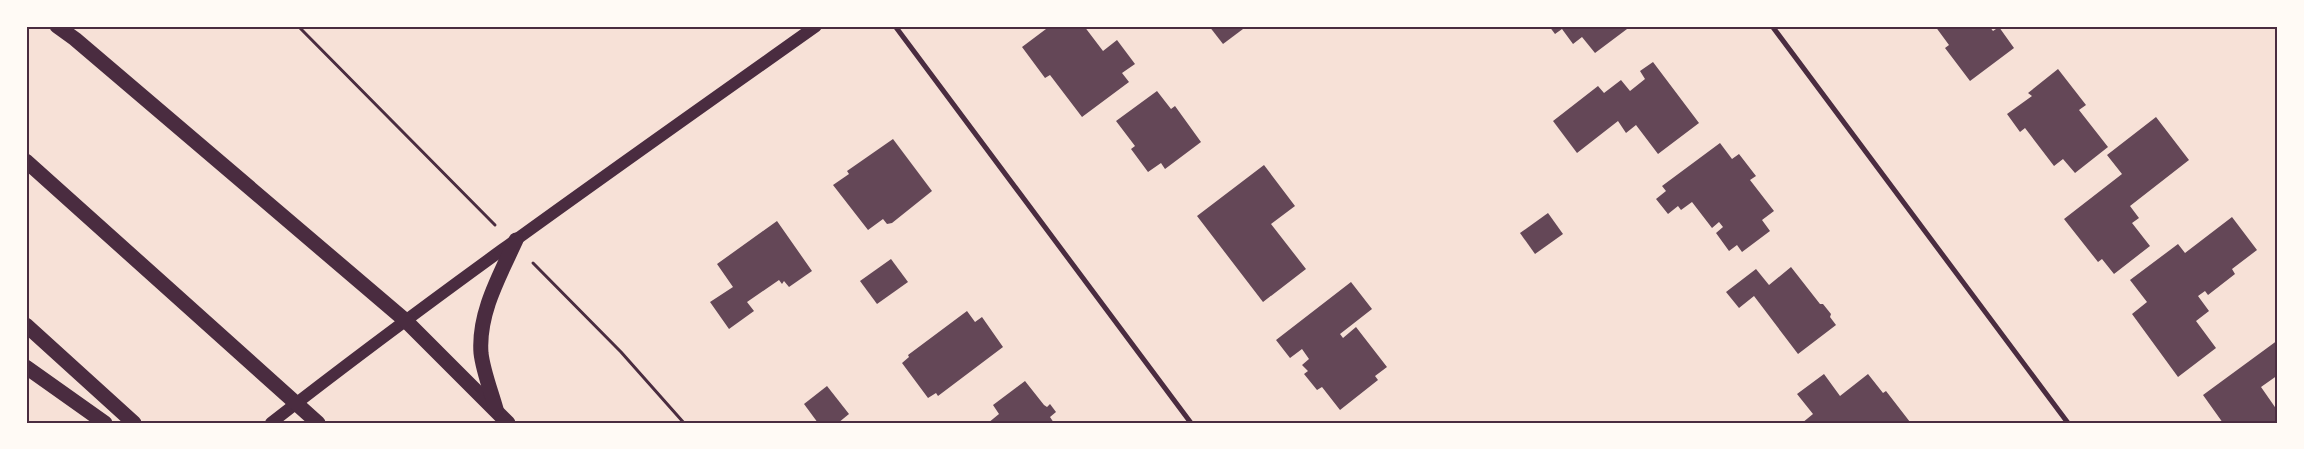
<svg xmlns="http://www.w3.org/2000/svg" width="2304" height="449" font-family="Manrope,sans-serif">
<rect width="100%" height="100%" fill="#f7e1d7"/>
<g fill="#644757">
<polygon points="1050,26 1084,26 1103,51 1117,40 1135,64 1122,73 1129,82 1082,117 1050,75 1045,78 1022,47"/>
<polygon points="1209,26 1247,26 1223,44"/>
<polygon points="1549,26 1631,26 1595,53 1582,37 1573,44 1562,29 1555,34"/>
<polygon points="1935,26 1989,26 1993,31 1999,27 2014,48 1970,81 1945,48 1949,45"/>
<polygon points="1653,62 1699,123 1658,154 1636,125 1626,133 1618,121 1577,153 1553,121 1598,86 1604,93 1621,80 1630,91 1645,79 1640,71"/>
<polygon points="2058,69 2086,105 2079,110 2108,147 2075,173 2063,159 2054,166 2025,128 2020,132 2007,114 2032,96 2028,93"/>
<polygon points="1157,91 1171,109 1175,106 1201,142 1165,169 1161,163 1148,172 1131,149 1135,146 1116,121"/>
<polygon points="2156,117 2189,160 2130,206 2139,218 2132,223 2150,246 2114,274 2102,259 2098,262 2064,219 2122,174 2107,155"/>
<polygon points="893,139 932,191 892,223 887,224 883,219 868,230 833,185 849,174 847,171"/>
<polygon points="1720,143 1732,159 1739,154 1756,176 1750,180 1774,211 1762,220 1770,231 1742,252 1737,245 1729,251 1716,233 1723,227 1719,222 1712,228 1692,202 1681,210 1678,206 1668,214 1656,199 1666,191 1662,186"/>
<polygon points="1264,165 1295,206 1271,224 1306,269 1263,302 1197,216"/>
<polygon points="1548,213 1563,234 1535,254 1520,233"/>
<polygon points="2232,217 2257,250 2232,269 2235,274 2208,295 2205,291 2198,296 2209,311 2196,321 2216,348 2178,377 2132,314 2147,302 2130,280 2178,244 2185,253"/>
<polygon points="777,221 812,271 789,287 784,281 782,284 779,280 747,302 754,311 729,329 710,302 733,287 717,264"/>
<polygon points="891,259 908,282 877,304 860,281"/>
<polygon points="1791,267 1820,304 1823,304 1831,314 1830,317 1836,325 1798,354 1754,296 1739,308 1726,292 1756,269 1769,285"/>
<polygon points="1351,282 1372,309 1340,334 1343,338 1356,327 1387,367 1375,376 1378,380 1340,410 1322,387 1317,390 1304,374 1308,371 1302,365 1309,359 1302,349 1290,358 1276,340"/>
<polygon points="967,311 975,322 982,317 1003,347 938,396 936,393 928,398 902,363 909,357 908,355"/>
<polygon points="2278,340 2278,375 2261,387 2277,410 2275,412 2278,415 2278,423 2223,423 2203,395"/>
<polygon points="1824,374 1840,396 1868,374 1883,393 1886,391 1910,422 1802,423 1813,414 1797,394"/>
<polygon points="1025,381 1044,405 1047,407 1050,404 1056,412 1050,417 1054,423 988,423 999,414 993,405"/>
<polygon points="827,386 849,414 838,423 818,423 804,404"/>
</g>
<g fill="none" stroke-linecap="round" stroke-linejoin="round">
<g stroke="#4a2c40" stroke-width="3">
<polyline points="298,26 495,225"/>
<polyline points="533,263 621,352 684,423"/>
</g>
<g stroke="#4a2c40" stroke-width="5">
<polyline points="895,26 1191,423"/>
<polyline points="1772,26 2068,423"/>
</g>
<path stroke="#4a2c40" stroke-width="12" d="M271,423c177,-138 362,-267 545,-397"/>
<g stroke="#4a2c40" stroke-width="15">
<polyline points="57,26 75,39 406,321 508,423"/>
<polyline points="26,161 318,423"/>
<polyline points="26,325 134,423"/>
<polyline points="26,367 105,423"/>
<path d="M496,409c-5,-18 -13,-38 -15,-56 -3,-40 19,-78 35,-113"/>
</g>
</g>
<rect width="2304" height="449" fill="none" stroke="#fffaf5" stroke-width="55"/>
<rect x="28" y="28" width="2248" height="394" fill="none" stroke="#4a2c40" stroke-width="2"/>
</svg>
